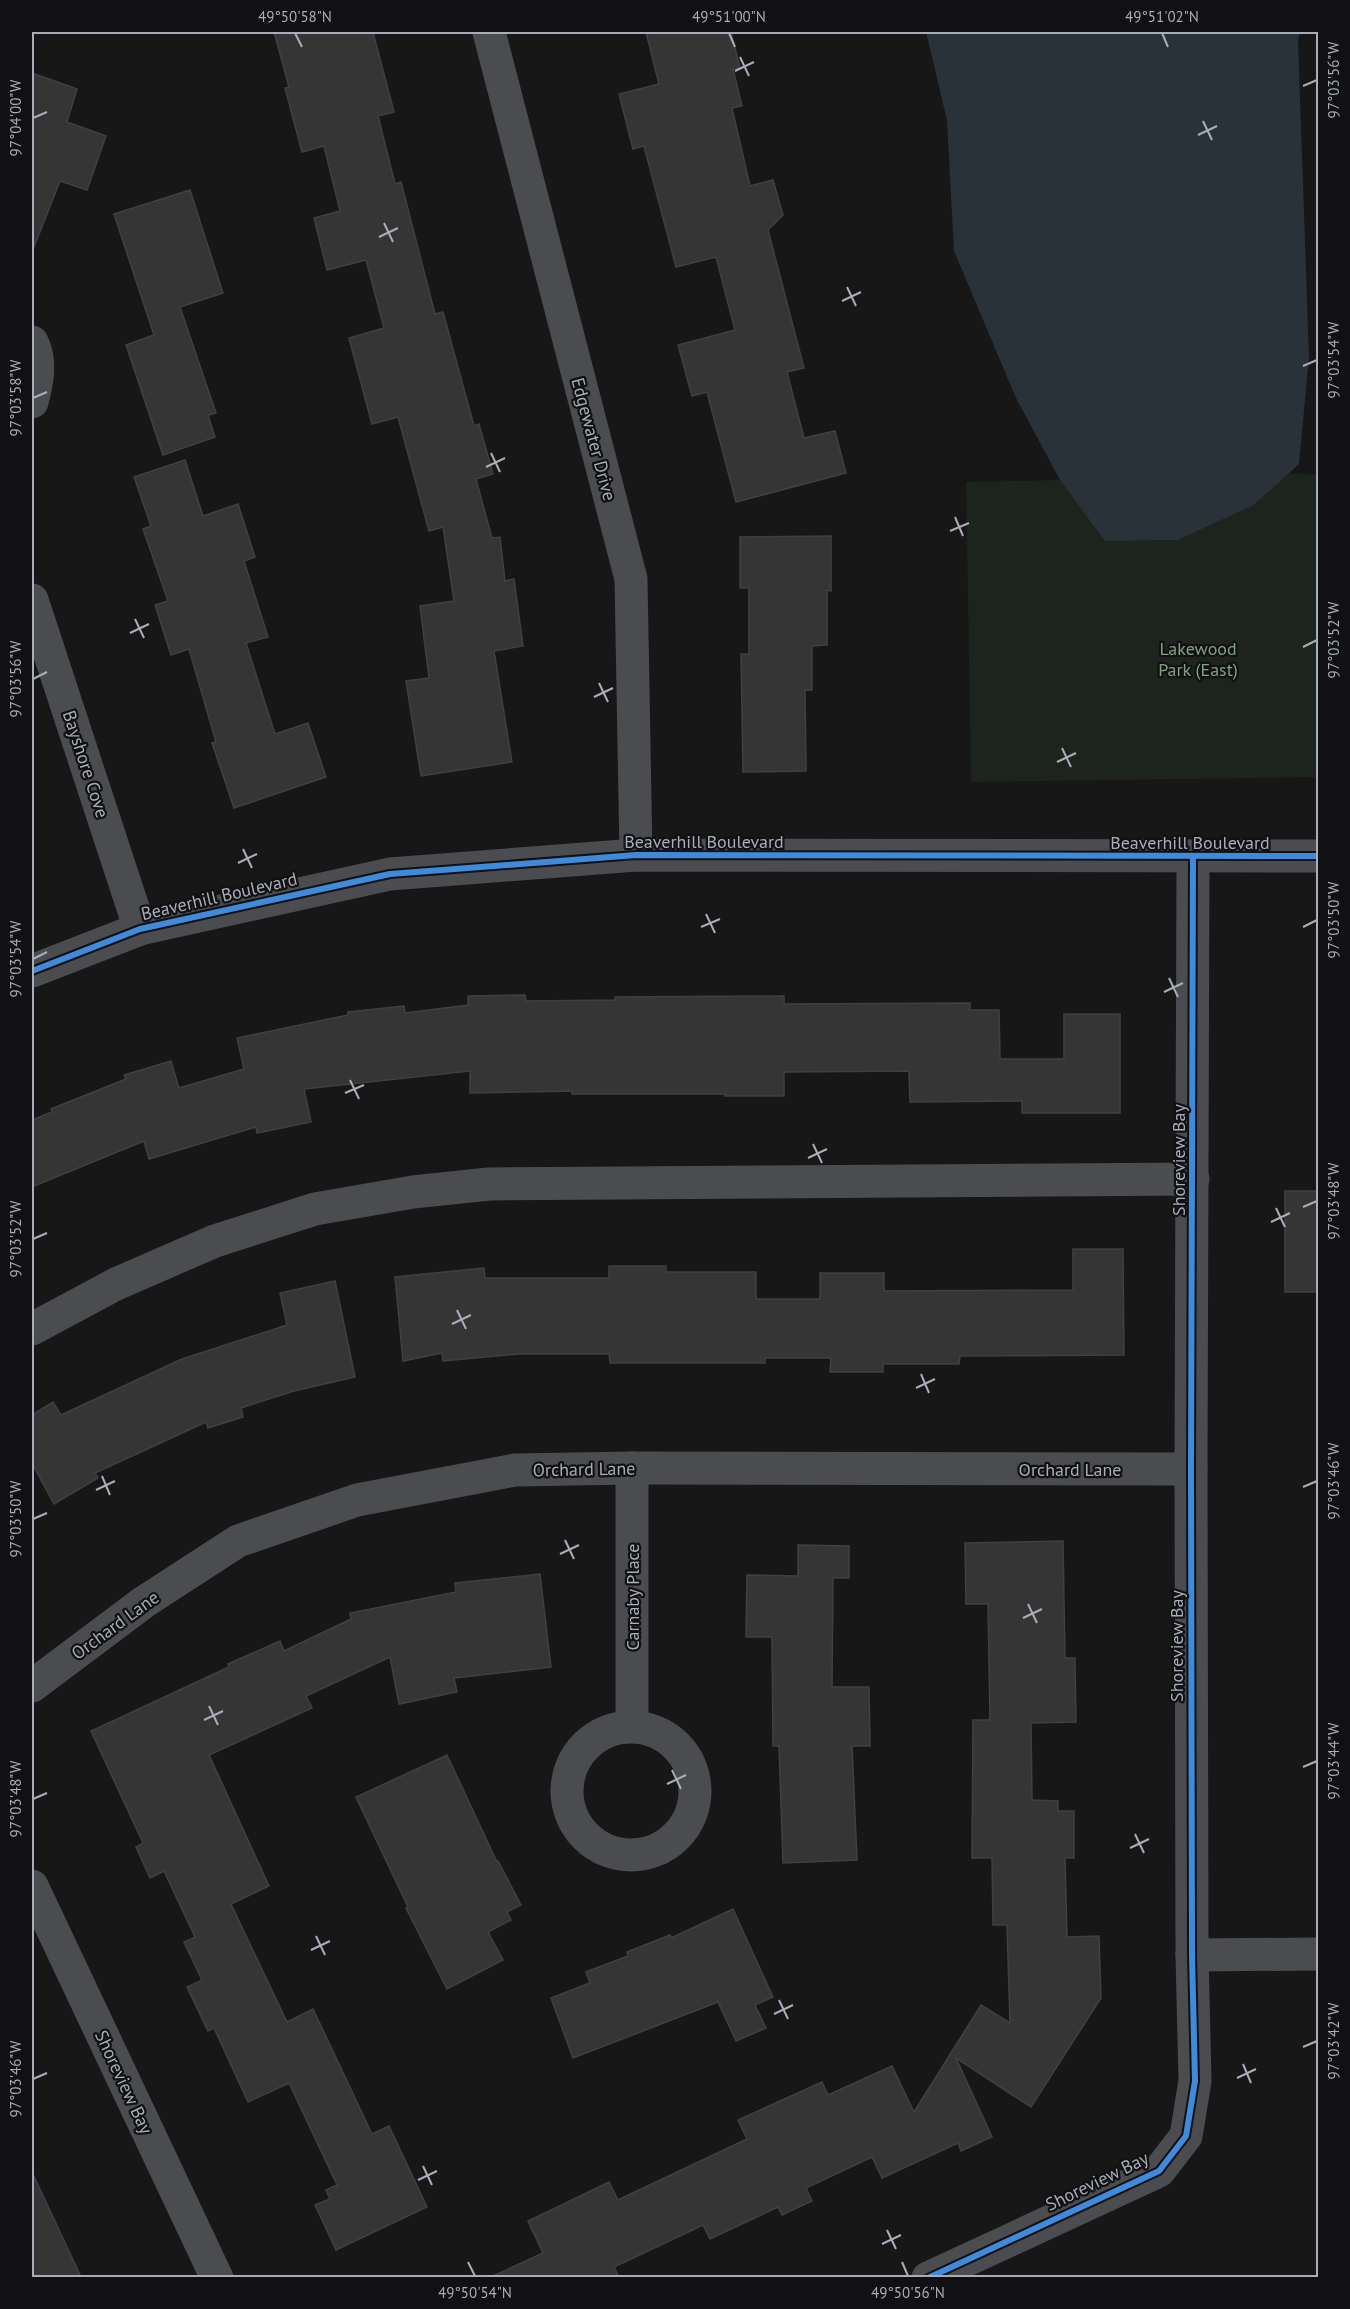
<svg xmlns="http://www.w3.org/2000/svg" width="1350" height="2309" font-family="'PT Sans',sans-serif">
<rect width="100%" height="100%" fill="#171717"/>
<polygon fill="#1d241e" points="1289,473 1318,475 1318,777 971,782 966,482 1060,480 1106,541 1178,540 1254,505"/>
<polygon fill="#2a3239" points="926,32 1300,32 1298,40 1309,357 1299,464 1254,505 1178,540 1105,541 1060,480 1016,398 954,251 947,120"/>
<g fill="#353536" stroke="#3f4043" stroke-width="1.5">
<polygon points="274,32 373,32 394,112 378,116 395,184 401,182 435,314 443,312 474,426 479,424 493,474 476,479 492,538 500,537 505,581 514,579 523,646 494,651 512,762 421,776 406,681 429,678 420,606 454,601 443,527 429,531 398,417 372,424 349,338 384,328 366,260 327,270 314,218 340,211 324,146 302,152 285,88 289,87"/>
<polygon points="646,32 731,32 740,68 733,69 742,106 732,108 750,186 773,180 783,215 768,230 804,368 787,372 804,438 835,431 846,473 736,502 707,392 692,396 678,345 735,330 716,257 676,267 644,146 633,149 619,94 659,84"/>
<polygon points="32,73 77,89 67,122 106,136 87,190 60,181 34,247 32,247"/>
<polygon points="190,190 223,293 180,307 216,413 208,415 215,437 163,455 126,345 154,335 114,214"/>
<polygon points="185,460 203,516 238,504 255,557 244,561 268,637 246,643 275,734 308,723 326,777 234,808 212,743 216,742 189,649 171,655 155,605 168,601 143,529 151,526 134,477"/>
<polygon points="831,536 831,591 827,590 827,645 812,646 812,690 805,690 806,771 743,772 741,654 749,654 749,588 740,588 740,537"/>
<polygon points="525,995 526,1001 615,1000 615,997 784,996 784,1004 970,1003 970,1010 999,1010 1000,1059 1064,1059 1064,1014 1120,1014 1120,1113 1022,1113 1022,1101 910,1102 909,1071 784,1072 784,1096 725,1096 725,1094 572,1094 572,1091 470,1093 470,1071 304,1089 311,1122 257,1133 256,1127 149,1159 144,1141 32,1187 32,1120 52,1112 51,1109 126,1079 124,1075 171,1061 179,1088 244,1069 237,1038 348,1015 348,1012 404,1006 405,1013 468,1005 468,996"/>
<rect x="1285" y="1191" width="33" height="101"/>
<polygon points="1073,1249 1123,1249 1124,1355 960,1356 959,1364 883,1364 883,1372 830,1372 831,1358 765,1358 765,1363 610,1363 609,1354 519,1354 443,1361 442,1353 403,1361 395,1277 484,1268 485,1278 609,1278 609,1266 666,1266 666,1272 756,1272 756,1299 820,1299 820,1273 884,1273 884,1291 1073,1290"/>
<polygon points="335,1281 355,1377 294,1391 241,1408 243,1417 208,1428 206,1422 95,1473 98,1478 54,1504 32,1463 32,1415 53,1402 61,1415 182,1359 287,1325 280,1293"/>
<polygon points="1063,1541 1065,1658 1075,1658 1076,1722 1031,1723 1032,1800 1058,1801 1058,1811 1074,1811 1074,1858 1065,1858 1067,1937 1099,1936 1101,1998 1031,2107 956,2058 992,2137 961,2151 958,2143 882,2178 872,2157 806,2188 812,2201 782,2215 778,2207 710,2239 703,2225 614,2267 619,2277 491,2277 543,2253 528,2221 609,2182 618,2200 747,2139 738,2120 822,2082 828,2095 892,2066 914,2112 981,2005 1010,2023 1007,1925 993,1925 992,1858 972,1858 973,1720 990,1720 988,1604 966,1604 965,1543"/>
<polygon points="798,1545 849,1546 849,1578 833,1578 832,1687 869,1687 870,1746 852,1746 857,1860 783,1863 779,1746 773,1746 772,1637 746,1637 747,1575 798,1576"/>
<polygon points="540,1574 551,1667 454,1678 457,1692 399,1704 390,1657 306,1696 312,1708 209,1755 269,1886 231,1904 287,2022 313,2009 372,2134 389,2126 427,2207 336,2250 315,2205 330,2199 326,2190 337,2185 289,2083 248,2102 214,2028 208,2031 187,1987 202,1980 184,1942 195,1937 164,1871 150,1878 136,1847 143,1843 91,1731 229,1667 228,1664 280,1641 284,1651 351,1619 350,1613 456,1592 455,1583"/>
<polygon points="447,1755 497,1862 498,1861 521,1905 507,1912 511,1920 488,1932 503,1960 447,1989 406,1908 408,1907 356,1797"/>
<polygon points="733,1909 773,1997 755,2005 766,2028 736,2041 718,2002 573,2058 551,1998 590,1983 586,1972 628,1956 627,1952 670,1935 671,1938"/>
<polygon points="32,2172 81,2277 32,2277"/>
</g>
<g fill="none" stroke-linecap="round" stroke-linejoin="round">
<g stroke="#4b4c50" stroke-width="33">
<polyline points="489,32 631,579 636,855"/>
<path d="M32,342c10,19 5,41 0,60"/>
<polyline points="32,600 140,929"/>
<polyline points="32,971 140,929 390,874 636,855 1318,856"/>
<polyline points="32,1329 116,1284 215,1241 315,1209 413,1192 489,1184 1193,1179"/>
<polyline points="32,1686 144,1602 238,1541 357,1500 515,1470 632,1468 1191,1469"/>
<polyline points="632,1725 632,1468"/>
<circle cx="631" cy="1791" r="64"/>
<polyline points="32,1886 217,2278"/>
<polyline points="1192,1955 1318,1954"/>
<polyline points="928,2278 1159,2171 1186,2136 1195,2081 1192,1955 1191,1469 1193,857"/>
</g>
<g stroke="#111113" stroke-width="10">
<g id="cycleway">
<polyline points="32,971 140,929 390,874 636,855 1318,856"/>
<polyline points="928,2278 1159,2171 1186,2136 1195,2081 1192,1955 1191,1469 1193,857"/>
</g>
</g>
<use href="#cycleway" stroke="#408adc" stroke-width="6"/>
</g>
<path fill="none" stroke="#a8adb8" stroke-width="2" d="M295,33l7,14M729,33l6,14M1162,33l6,14M740,57l9,19M735,71l19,-9M1303,86l14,-6M33,118l14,-6M1203,121l9,19M1198,135l19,-9M384,223l9,19M379,237l19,-9M847,287l9,19M842,301l19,-9M1303,366l14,-6M33,398l14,-6M491,453l9,19M486,467l19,-9M955,517l8,19M950,531l19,-8M135,619l9,19M130,633l19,-9M1303,647l14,-7M33,679l14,-7M599,683l9,19M594,697l19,-9M1062,748l9,19M1057,762l19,-9M243,849l9,19M238,863l19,-9M706,914l9,19M701,927l19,-8M1303,927l14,-7M33,959l14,-7M1169,978l9,19M1164,992l19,-9M350,1080l9,19M345,1093l19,-8M813,1144l9,19M808,1158l19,-9M1303,1207l14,-6M1276,1208l9,19M1271,1222l19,-9M33,1239l14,-6M457,1310l9,19M452,1324l19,-9M921,1374l8,19M916,1388l19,-9M102,1476l8,19M1303,1487l14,-6M96,1490l19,-9M33,1519l14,-6M565,1540l9,19M560,1554l19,-9M1028,1604l9,19M1023,1618l19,-9M209,1706l9,19M204,1720l19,-9M1303,1767l14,-6M672,1770l9,19M667,1784l19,-9M33,1799l14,-6M1135,1834l9,19M1130,1848l19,-9M316,1936l9,19M311,1950l19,-9M779,2000l9,19M774,2014l19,-9M1303,2047l14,-6M1243,2064l8,19M1237,2078l19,-9M33,2079l14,-6M423,2166l9,19M418,2180l19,-9M887,2230l9,19M882,2244l19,-9M468,2262l7,14M902,2262l6,14"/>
<g text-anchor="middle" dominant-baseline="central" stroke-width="4.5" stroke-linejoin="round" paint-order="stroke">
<g font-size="18" fill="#a8adb8" stroke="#111113">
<text transform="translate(594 439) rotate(75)">Edgewater Drive</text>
<text transform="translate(86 764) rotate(72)">Bayshore Cove</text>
<text x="704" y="841">Beaverhill Boulevard</text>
<text x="1190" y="842">Beaverhill Boulevard</text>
<text transform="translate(219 896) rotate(-13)">Beaverhill Boulevard</text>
<text transform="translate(1178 1160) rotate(-90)">Shoreview Bay</text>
<text transform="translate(584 1469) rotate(-1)">Orchard Lane</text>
<text x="1070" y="1469">Orchard Lane</text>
<text transform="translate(632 1597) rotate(-90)">Carnaby Place</text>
<text transform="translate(115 1625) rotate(-36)">Orchard Lane</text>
<text transform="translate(1176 1646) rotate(-90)">Shoreview Bay</text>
<text transform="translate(124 2082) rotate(65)">Shoreview Bay</text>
<text transform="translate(1097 2181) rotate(-26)">Shoreview Bay</text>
</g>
<g font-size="18" fill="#7fa381" stroke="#111113">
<text x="1198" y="648">Lakewood<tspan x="1198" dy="21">Park (East)</tspan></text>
</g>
</g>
<rect width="1350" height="2309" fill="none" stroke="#111113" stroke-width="66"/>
<rect x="33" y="33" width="1284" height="2243" fill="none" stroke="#a8adb8" stroke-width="2"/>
<g font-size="15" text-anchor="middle" fill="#a8adb8">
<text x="295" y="22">49°50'58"N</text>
<text x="729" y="22">49°51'00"N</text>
<text x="1162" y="22">49°51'02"N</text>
<text transform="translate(1334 80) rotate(-90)" y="5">97°03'56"W</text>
<text transform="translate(16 118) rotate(-90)" y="5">97°04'00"W</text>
<text transform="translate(1334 360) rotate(-90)" y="5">97°03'54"W</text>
<text transform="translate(16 398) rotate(-90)" y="5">97°03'58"W</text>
<text transform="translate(1334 640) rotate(-90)" y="5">97°03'52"W</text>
<text transform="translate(16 679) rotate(-90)" y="5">97°03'56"W</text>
<text transform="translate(1334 920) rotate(-90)" y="5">97°03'50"W</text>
<text transform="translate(16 959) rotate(-90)" y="5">97°03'54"W</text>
<text transform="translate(1334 1201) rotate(-90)" y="5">97°03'48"W</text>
<text transform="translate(16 1239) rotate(-90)" y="5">97°03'52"W</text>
<text transform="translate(1334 1481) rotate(-90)" y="5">97°03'46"W</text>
<text transform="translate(16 1519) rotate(-90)" y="5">97°03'50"W</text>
<text transform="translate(1334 1761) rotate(-90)" y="5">97°03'44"W</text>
<text transform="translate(16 1799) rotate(-90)" y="5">97°03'48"W</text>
<text transform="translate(1334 2041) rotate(-90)" y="5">97°03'42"W</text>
<text transform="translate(16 2079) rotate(-90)" y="5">97°03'46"W</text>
<text x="475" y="2298">49°50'54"N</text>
<text x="908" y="2298">49°50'56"N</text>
</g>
</svg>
